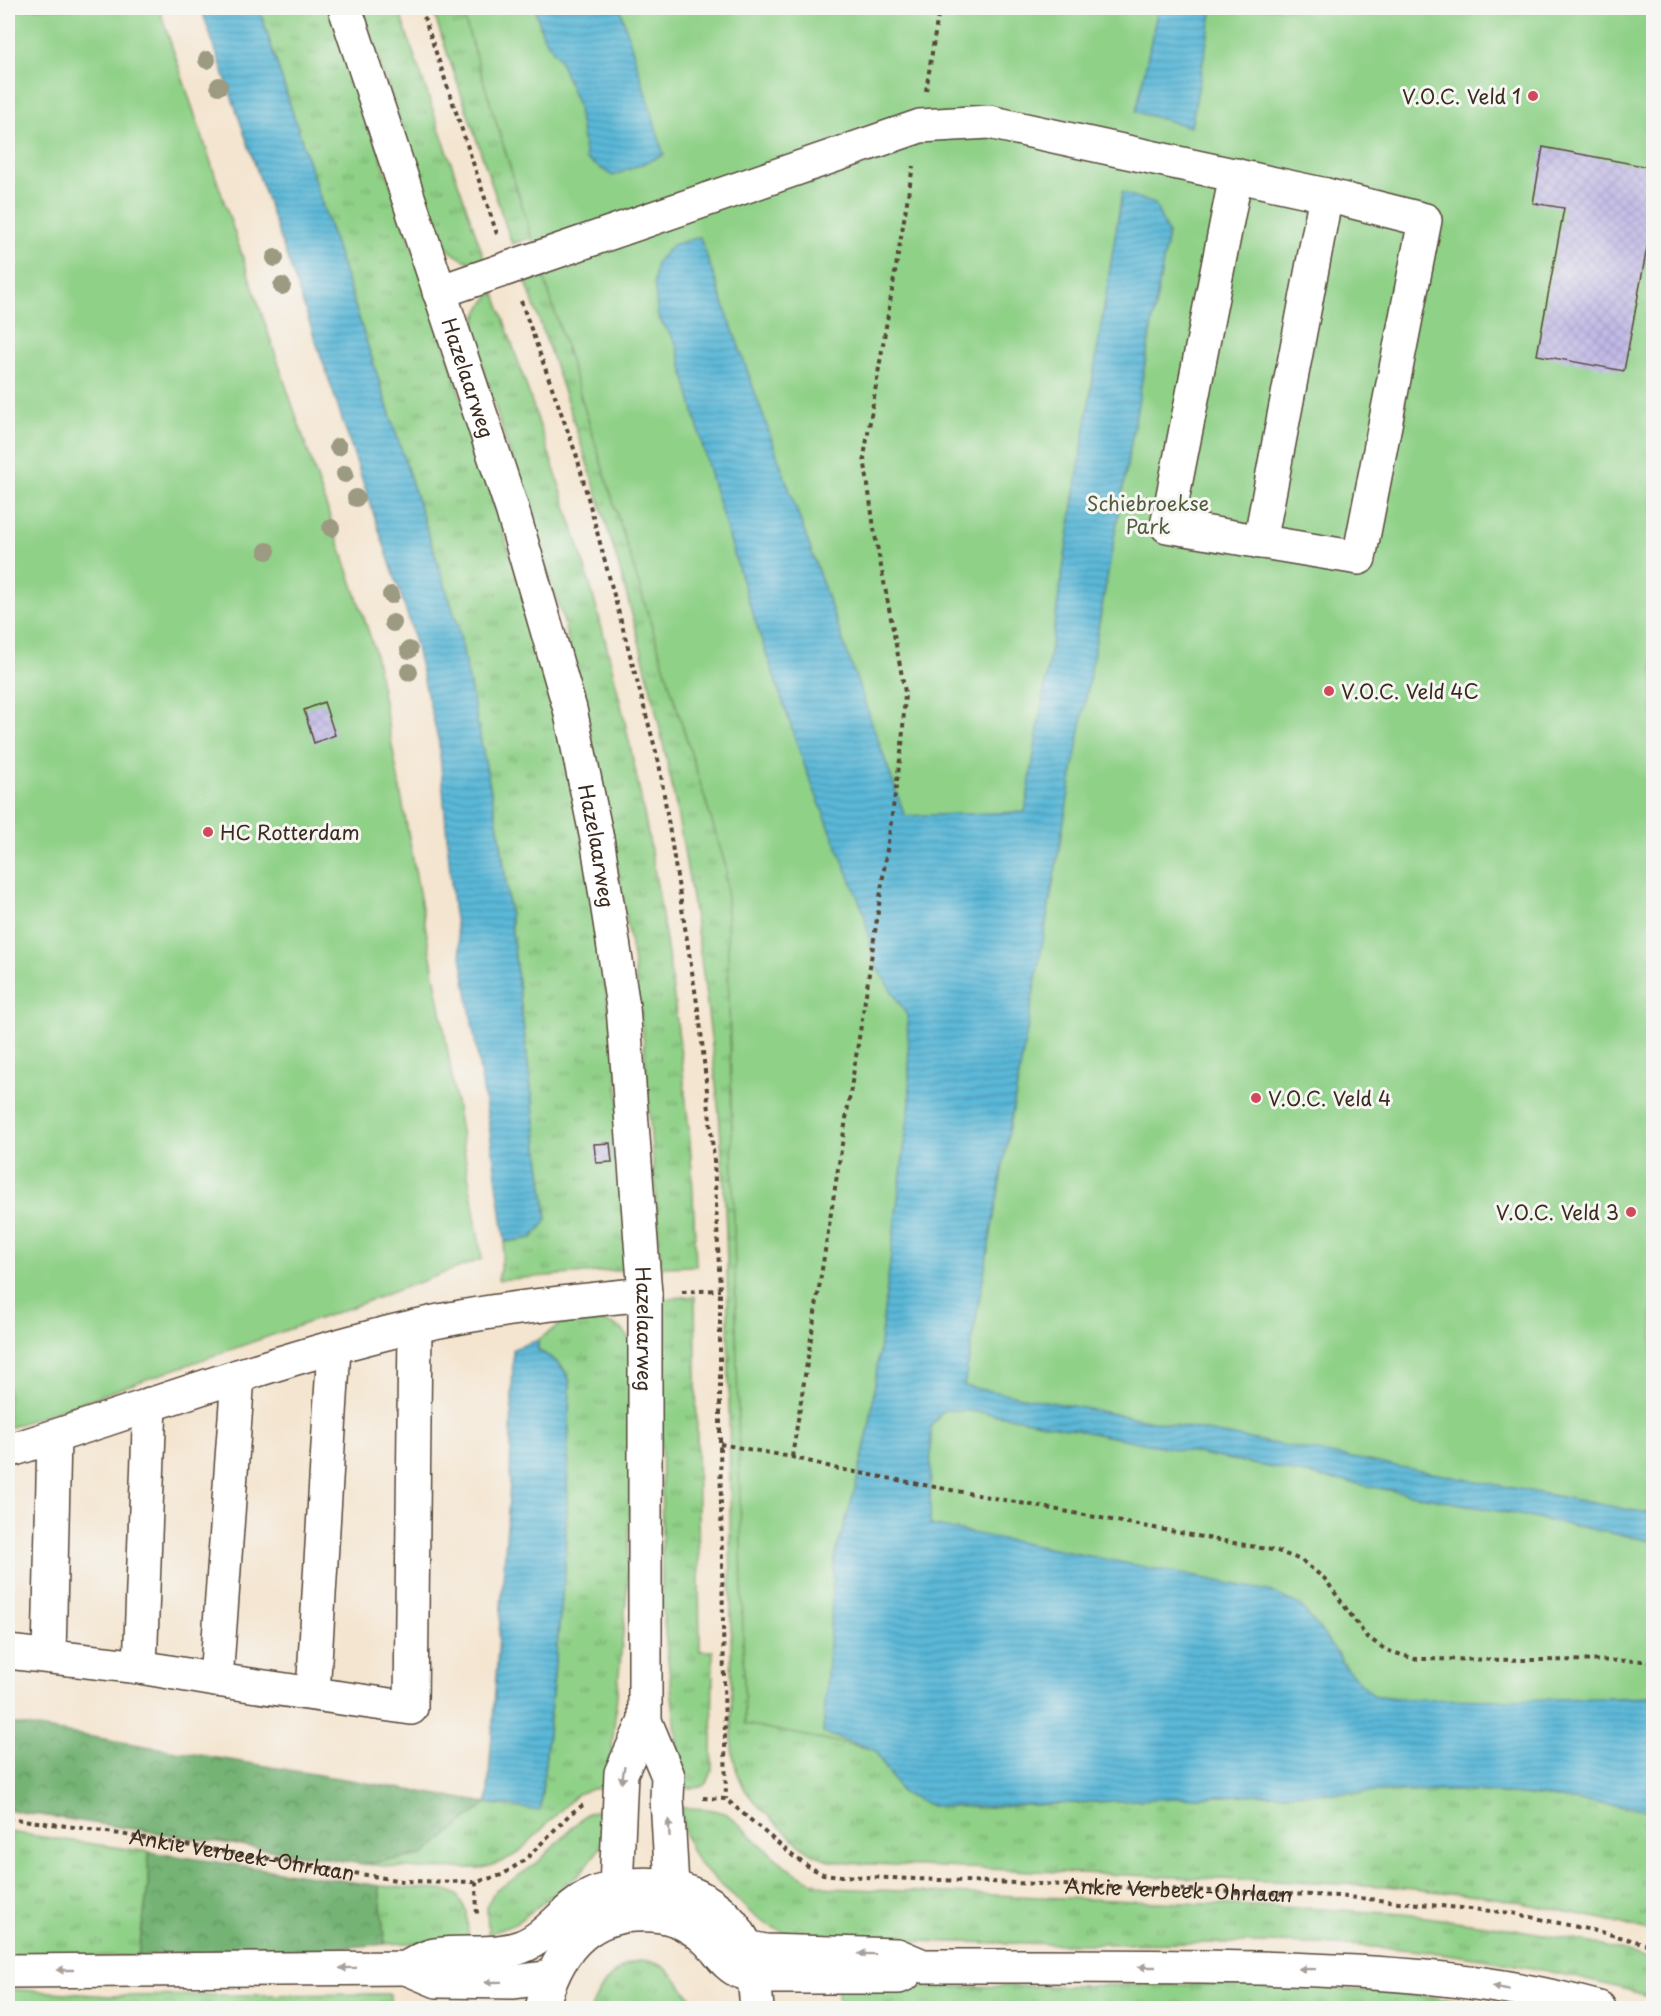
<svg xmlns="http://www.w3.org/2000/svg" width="1661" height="2016" font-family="'Playpen Sans',sans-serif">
<defs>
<pattern id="grass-tufts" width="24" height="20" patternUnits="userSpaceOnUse" patternTransform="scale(1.5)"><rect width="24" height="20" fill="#90d188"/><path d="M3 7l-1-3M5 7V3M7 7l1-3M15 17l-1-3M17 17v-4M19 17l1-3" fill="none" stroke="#77aa6f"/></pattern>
<pattern id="forest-crowns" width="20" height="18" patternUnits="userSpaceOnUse" patternTransform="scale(1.5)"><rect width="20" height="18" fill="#74b374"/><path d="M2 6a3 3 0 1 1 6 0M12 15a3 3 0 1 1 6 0" fill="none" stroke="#60925f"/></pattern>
<pattern id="water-rules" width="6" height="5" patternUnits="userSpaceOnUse" patternTransform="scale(1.5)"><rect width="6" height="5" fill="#5ab8d8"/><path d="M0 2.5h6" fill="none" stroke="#4c96af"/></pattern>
<pattern id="building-cross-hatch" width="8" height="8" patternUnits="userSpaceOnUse" patternTransform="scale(1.5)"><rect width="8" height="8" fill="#c0b8e6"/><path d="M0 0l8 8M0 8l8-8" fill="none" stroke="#a69ec5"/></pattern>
</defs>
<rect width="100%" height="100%" fill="#f6f6f2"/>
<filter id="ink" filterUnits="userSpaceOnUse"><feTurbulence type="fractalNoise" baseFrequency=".0167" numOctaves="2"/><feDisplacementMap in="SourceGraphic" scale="12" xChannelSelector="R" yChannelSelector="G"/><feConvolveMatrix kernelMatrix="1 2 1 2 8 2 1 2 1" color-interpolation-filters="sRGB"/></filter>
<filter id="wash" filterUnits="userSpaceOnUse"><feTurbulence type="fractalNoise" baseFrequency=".008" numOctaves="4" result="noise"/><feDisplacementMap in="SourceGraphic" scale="24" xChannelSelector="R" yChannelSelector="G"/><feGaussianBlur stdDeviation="1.35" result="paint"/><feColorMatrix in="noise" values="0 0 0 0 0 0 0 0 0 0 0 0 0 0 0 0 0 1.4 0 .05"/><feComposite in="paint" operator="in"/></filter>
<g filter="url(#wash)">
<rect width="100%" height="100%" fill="#f4e5d0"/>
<g fill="url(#grass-tufts)" stroke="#667e53" stroke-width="1.5">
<polygon points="259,8 329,8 426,286 542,656 579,819 615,1048 630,1256 623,1270 498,1280 505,1242 532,1238 547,1220 501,842 458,626"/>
<path d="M361,8h37l88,256c-19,1 -33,-9 -45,-22z"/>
<polygon points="432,8 535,8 620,208 512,244"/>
<path d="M645,241l31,102 147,1390 51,17 28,43 30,13 54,1 275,-13 195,-3 86,5 111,14v122l-50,-13 -106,-21 -112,-12 -537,-23c-11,-2 -22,-3 -32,-8 -16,-7 -63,-52 -72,-67 -7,-12 -10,-25 -12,-40 0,-120 -1,-240 -3,-360 -1,-94 -2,-190 -11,-284 -12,-124 -30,-248 -57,-370 -33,-154 -83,-304 -135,-452z"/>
<path d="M494,291c41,121 84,241 115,364 39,156 65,315 80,476 4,44 5,90 7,135l-35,1 -17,-224 -11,-86 -28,-160 -43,-182 -89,-276c1,-21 6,-33 21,-48z"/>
<path d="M695,1296l5,355h13l-1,119c-5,21 -14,18 -32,18l-1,-29 -17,-154 -1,-306z"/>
<path d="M600,1321c21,5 25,7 33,26l-5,234 -16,166 -2,41 -18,1 -15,5 -60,60 -16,8 -18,6 -63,1 -57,-5 60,-9 64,-52 53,7 25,-242 5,-186c-6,-19 -16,-22 -32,-32v-10l23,-16z"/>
<path d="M680,1808c15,0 33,0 47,6 37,30 56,61 104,74l492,21 80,5 112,15 76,14 62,17v37c-65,-18 -132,-33 -199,-42 -119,-16 -239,-12 -358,-11 -99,0 -197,-4 -295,-6 -18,-6 -36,-12 -50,-25 -6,-5 -11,-11 -17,-17 -37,-32 -46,-37 -54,-88z"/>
<polygon points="599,1809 610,1809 608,1824 600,1848 580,1874 515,1924 488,1934 487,1906 494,1892 536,1864 586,1814"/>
<polygon points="8,1832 149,1852 148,1886 138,1956 8,1957"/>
<polygon points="379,1886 439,1890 449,1891 457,1895 467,1912 468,1940 385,1944"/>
<path d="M641,1960c35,2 37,30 61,48h-111c9,-22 25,-43 50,-48z"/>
<path d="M1249,1984c87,3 173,10 260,24h-671v-20z"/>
<polygon points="8,1989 109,1996 390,1994 390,2008 8,2008"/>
</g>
<g fill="url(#forest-crowns)" stroke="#586e49" stroke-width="1.5">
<polygon points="8,1723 487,1803 423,1855 363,1864 8,1810"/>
<polygon points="149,1852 379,1886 385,1944 273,1953 138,1956 148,1886"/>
</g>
<g fill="#90d188" stroke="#667e53" stroke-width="1.5">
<polygon points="8,8 159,8 374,648 442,1017 482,1259 352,1307 8,1428"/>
<polygon points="461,8 1653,8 1653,1766 877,1750 745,1724 726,867"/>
</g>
<g fill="url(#water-rules)" stroke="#4a717b" stroke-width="1.5">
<polygon points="201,8 259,8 458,626 501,842 547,1220 532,1238 505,1242 490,1132 453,907 439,743 410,623 320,353"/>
<polygon points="535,8 620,8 664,155 613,176 586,159 577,103 559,59 543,36"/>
<polygon points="1158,8 1213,8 1191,127 1136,112"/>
<polygon points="1122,192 1155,204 1168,234 964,1386 1653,1514 1653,1541 982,1412 944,1410 931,1426 930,1525 1269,1591 1300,1605 1325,1636 1348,1670 1373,1695 1404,1699 1506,1700 1653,1697 1653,1810 1542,1796 1456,1791 1261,1794 986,1807 932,1806 902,1793 874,1750 823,1733 835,1556 855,1489 870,1423 910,1101 907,1015 874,963 864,913 806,770 747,597 711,478 676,343 658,317 654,282 656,263 672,245 700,237 905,816 1025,812"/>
<path d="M538,1340v10c15,9 26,15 32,32l-5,186 -25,243 -53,-8 23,-321 3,-133z"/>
</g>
<g id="blocks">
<g fill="url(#building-cross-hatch)">
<polygon points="1543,147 1654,168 1654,210 1624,371 1537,355 1564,208 1533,203"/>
<polygon points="324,702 335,735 314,743 304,710"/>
<polygon points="610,1143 612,1162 596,1163 594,1144"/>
</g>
</g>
</g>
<g filter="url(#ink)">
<use href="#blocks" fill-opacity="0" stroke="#574639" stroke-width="1.5"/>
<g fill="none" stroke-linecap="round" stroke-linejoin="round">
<g stroke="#574639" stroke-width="36">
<g id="minor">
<path id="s3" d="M345,8l167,501 58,200 28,135 25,163 22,287v427l23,55 -1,22 5,88"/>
<polyline points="439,292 920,126 989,122 1326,195 1425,220 1359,558 1167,526 1236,175"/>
<polyline points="1260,542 1326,195"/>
<path d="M8,1451c136,-42 269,-93 408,-125 75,-17 153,-24 229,-32"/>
<polyline points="8,1652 140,1667 216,1680 411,1708 415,1326"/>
<polyline points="49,1656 54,1437"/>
<polyline points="140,1667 150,1404"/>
<polyline points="216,1680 238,1376"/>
<polyline points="313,1693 334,1348"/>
<polyline points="616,1888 621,1773 645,1721"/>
</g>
</g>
<g stroke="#574639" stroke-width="36">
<g id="major">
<path d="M746,1947l19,4 132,4 26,11c112,0 224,-1 335,2 114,3 231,9 341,40"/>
<polyline points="406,1968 437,1981 514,1982 552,1977"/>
<path d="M8,1971l398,-3c9,-5 20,-12 29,-13 29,-5 58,2 86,-8 27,-10 43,-38 69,-51 10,-6 24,-8 35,-10 49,-8 99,13 121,60 8,19 9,42 11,62"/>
<path d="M542,2008c12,-48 38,-91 93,-93 14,-1 29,0 41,5 11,5 23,12 31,20 12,11 18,26 34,32 9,4 21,4 32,5h126l6,-3"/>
</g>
</g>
<g stroke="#574639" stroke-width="4" stroke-dasharray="4.5 4.5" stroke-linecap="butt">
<polyline points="421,8 497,234"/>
<polyline points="926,91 939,8"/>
<polyline points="521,301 577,457 659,763 700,1022 714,1160 720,1290 720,1444 726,1799"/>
<polyline points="682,1292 720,1290"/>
<polyline points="720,1444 792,1457 839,1469 1277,1551 1301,1560 1325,1579 1366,1636 1386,1650 1415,1659 1654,1661"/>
<polyline points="792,1457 866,994 902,746 905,692 875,535 864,457 913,166"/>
<path id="s1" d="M703,1798l23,1 67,57 16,11 14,7 18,2 496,20 175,17 89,19 53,14"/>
<path id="s2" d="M8,1818l88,12 306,51 74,1 26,-7 24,-16 44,-45 13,-9"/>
<polyline points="476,1882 477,1917"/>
</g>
<use href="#minor" stroke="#fff" stroke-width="33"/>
<use href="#major" stroke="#fff" stroke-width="33"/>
</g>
<g fill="#9c9a80">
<circle cx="207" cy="60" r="9"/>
<circle cx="219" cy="86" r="9"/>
<circle cx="275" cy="258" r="9"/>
<circle cx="282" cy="286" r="9"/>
<circle cx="338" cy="447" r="9"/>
<circle cx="345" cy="474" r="9"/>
<circle cx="356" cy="498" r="9"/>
<circle cx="331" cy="528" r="9"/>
<circle cx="267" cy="551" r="9"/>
<circle cx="391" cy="595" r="9"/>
<circle cx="393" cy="623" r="9"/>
<circle cx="409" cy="650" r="9"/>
<circle cx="409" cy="672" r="9"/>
</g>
<defs><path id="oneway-solid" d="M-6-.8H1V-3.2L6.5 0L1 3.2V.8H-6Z" transform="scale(1.5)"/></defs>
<g fill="#a79f9a">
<use href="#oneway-solid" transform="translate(623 1775) rotate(100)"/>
<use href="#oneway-solid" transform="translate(669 1828) rotate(-94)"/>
<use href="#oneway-solid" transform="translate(867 1954) rotate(-179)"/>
<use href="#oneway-solid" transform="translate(1147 1967) rotate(-180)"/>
<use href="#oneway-solid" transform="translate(348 1968) rotate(179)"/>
<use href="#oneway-solid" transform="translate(1307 1969) rotate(-179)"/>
<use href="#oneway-solid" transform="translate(65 1970) rotate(180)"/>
<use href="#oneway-solid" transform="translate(493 1982) rotate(179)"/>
<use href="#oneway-solid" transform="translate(1501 1988) rotate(-170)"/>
</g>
</g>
<g fill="#d1495b" stroke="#f6f6f2" stroke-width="2">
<circle cx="1533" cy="96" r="6"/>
<circle cx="1329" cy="691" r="6"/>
<circle cx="208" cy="832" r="6"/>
<circle cx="1256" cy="1098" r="6"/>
<circle cx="1631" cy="1212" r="6"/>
</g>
<g text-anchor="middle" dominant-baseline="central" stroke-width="6" stroke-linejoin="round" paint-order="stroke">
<g font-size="20" fill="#3b2a1e" stroke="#f6f6f2" text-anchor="start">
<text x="1521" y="96" text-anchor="end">V.O.C. Veld 1</text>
<text x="1341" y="691">V.O.C. Veld 4C</text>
<text x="220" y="832">HC Rotterdam</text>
<text x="1268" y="1098">V.O.C. Veld 4</text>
<text x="1619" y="1212" text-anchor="end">V.O.C. Veld 3</text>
</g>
<g font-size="20" fill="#3b2a1e" stroke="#f6f6f2">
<text stroke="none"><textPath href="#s3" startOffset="390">Hazelaarweg</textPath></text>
<text stroke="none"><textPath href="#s3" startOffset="876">Hazelaarweg</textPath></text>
<text stroke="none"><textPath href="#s3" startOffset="1362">Hazelaarweg</textPath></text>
<text stroke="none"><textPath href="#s2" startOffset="237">Ankie Verbeek-Ohrlaan</textPath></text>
<text stroke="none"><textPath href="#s1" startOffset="502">Ankie Verbeek-Ohrlaan</textPath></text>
</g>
<g font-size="20" fill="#545c3e" stroke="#f6f6f2">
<text x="1148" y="503">Schiebroekse<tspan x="1148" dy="23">Park</tspan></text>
</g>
</g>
<rect width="1661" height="2016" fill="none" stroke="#f6f6f2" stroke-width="30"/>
</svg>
